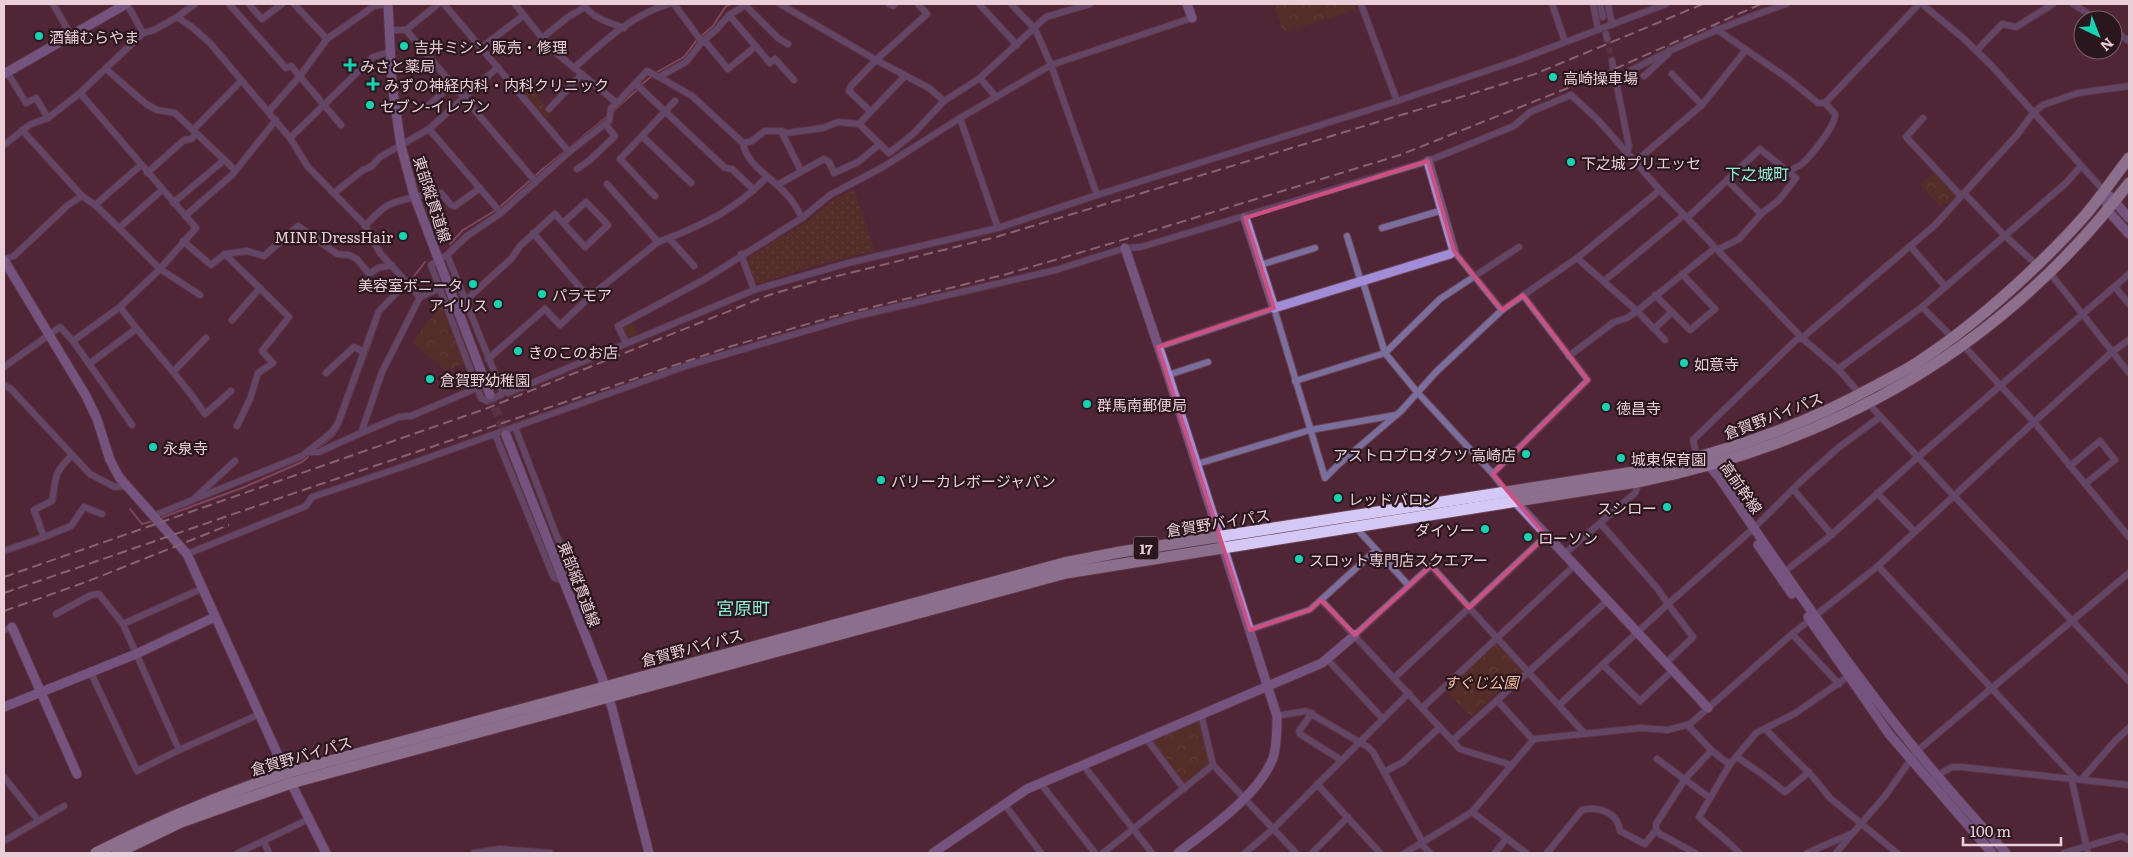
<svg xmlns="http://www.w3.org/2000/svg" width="2133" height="857" font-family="Literata,'Noto Sans JP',serif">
<defs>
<pattern id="grass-dots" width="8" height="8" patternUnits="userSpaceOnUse" patternTransform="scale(1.25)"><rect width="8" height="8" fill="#5c3618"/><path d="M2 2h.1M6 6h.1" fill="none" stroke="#745239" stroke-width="1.8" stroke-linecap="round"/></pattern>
<pattern id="forest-crowns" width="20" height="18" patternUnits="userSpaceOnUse" patternTransform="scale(1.25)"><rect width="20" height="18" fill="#5c3618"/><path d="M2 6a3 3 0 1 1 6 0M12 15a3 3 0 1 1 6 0" fill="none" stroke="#745239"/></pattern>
</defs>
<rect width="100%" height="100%" fill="#502637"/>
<polygon fill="url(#grass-dots)" points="854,190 875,251 813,266 758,284 755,282 747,262 749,257 808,221 834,199"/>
<g fill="url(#forest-crowns)">
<polygon points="1274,4 1354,4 1356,10 1283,32"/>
<polygon points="530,76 542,92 537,98 551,113 546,119 518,86"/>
<polygon points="1934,172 1957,195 1948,204 1945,202 1940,206 1920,185"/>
<polygon points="443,304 465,363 446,371 412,342 425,326 425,324 436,314 431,308"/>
<polygon points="632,322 639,336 630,340 626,338 622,329 623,325"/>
<polygon points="1496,643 1522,670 1471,716 1445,690"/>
<polygon points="1201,714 1213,765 1184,789 1145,738"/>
</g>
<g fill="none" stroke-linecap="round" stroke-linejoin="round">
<g stroke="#b66d89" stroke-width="2">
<polyline points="657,72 684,57 696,41 713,26 726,6 731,4"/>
<polyline points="641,85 653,75"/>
<polyline points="612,112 638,89"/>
<polyline points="500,207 543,169 607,117"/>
<polyline points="450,244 463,230 496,210"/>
<polyline points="411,280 425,262"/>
<polyline points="319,447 334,435 340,426 373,337"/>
<polyline points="130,509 142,524 153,521"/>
<polyline points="160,518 242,488 302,462 308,457"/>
</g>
<polyline stroke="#673f4f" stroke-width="6" stroke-dasharray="6 3" stroke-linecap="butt" points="1607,39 1612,61"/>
<polyline stroke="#673f4f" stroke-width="9" stroke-dasharray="9 4.5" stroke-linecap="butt" points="490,395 506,435"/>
<g stroke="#6c4454" stroke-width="8">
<g id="street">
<polyline points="53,4 71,35"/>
<polyline points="229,4 286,68 291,66 341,125"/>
<polyline points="249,4 262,19 282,4"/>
<polyline points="294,4 327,39"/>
<polyline points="444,4 569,152"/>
<polyline points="515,4 550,48 617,103 647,71 659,77 686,62 702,42 717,29 729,15 747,4 748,8 778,38 788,44"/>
<polyline points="674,4 702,42"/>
<polyline points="780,4 876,60 929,88 944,101"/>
<polyline points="889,4 893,6 895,4"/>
<polyline points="979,4 1017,45"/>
<polyline points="1011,4 1035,29 1051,65 1097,195"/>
<polyline points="1361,4 1397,101"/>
<polyline points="1552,4 1565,42"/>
<polyline points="1593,4 1598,29"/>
<polyline points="1600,4 1603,17"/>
<polyline points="1608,4 1612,25"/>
<polyline points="1922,4 1963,38 1991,65 2104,191"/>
<polyline points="2073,4 2098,20"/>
<path d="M584,5c8,13 26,18 40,23"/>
<polyline points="729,15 770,63 775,59 794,80"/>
<polyline points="177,17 195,4"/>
<polyline points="1716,29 1790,80 1818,103 1825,103 1919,4"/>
<polyline points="388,30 406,30 438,4"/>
<polyline points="406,30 536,182"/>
<polyline points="2113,30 2129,41"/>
<polyline points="143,33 154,30 177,17 192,27 210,43 290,138 308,167 364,224 380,253 420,297 440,288"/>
<polyline points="1606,34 1607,39"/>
<polyline points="541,39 568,17 585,7"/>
<polyline points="704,40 728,69 756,46"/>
<polyline points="482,47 523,16"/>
<polyline points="1977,50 2002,24 2016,27 2053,4"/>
<polyline points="1612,61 1629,146 1627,153"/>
<path d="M574,68c28,-25 59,-54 95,-64"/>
<polyline points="106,69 146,104 157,110 175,113 235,170"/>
<polyline points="7,72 26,103 36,98 48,118"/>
<polyline points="1672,74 1702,105"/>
<polyline points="1644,76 1668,54 1669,50"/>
<polyline points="659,77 692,96 743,143 752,141 765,131 781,131 787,133 823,128 838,122 859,124 889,153 913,134 944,101 980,78 1046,17 1090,4"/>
<polyline points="980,78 996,97"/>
<path d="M1615,79c56,-31 110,-54 171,-75"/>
<polyline points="635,83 725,168 732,169 754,190"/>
<polyline points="427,107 452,84"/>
<polyline points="549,109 582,74"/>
<polyline points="269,111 300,76 327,39 374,6 386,4"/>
<polyline points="870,111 849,91 851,86 876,60 927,14 918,4"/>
<polyline points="960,118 998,228"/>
<polyline points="1923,118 1906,137 1961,196"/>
<polyline points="859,124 905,76"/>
<polyline points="429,129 501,213"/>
<polyline points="22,130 82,196 95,205 119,228 160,269 200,295"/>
<polyline points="193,130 241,81"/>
<polyline points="781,131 801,171"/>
<polyline points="642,136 691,183"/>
<polyline points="290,138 373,57 389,52"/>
<path d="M743,143c3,22 30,35 43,51 7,7 12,16 16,24"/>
<polyline points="4,145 31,124 48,118 80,93 143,33 127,4"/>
<polyline points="1635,162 1702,105 1745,51"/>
<polyline points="577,169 590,160 615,136 605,124"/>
<polyline points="147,173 184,140 191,139 196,134"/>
<path d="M1788,173c4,-5 9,-5 14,-9 8,-7 35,-40 33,-50l-10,-11"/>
<polyline points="1728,181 1761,214"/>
<polyline points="607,184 658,242"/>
<polyline points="777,185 824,159 829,162 834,173 858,162 880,144"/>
<polyline points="334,193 363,170 372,166 380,157 429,129 498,67"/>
<polyline points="1964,193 2004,235 2037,265"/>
<polyline points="655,196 620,159 675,101"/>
<polyline points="173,203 223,161"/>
<polyline points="95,205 141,165"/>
<polyline points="185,216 232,175 276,120"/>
<polyline points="1687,218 1760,149 1796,178 1779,200 1761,214 1739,239 1717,250"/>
<path d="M365,226c20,-21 20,-22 49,-29 10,-2 17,-5 27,-4l10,12 4,1 25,-18"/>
<polyline points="119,228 162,190"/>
<polyline points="1382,228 1443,210"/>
<polyline points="533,233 589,298"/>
<polyline points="1347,236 1361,282"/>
<path d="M669,238c40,-16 68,-30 98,-61"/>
<polyline points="183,241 211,265 225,254 247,251 264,256 298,226 337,254 349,255 357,259 369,274 378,268 392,265"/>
<polyline points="1911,247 1945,286"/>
<polyline points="1454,251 1502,310"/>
<polyline points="225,254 289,317 262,351 273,363 258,373 250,399 237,426"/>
<polyline points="741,254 754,290"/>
<polyline points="447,255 502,391 501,395 487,401 481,398 431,265 447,255 467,236 501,213 569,152 609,121 611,108 617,103"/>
<polyline points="1577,258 1637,311 1665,340"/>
<polyline points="4,259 14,256 68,205 82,196"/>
<polyline points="1260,265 1315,248"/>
<polyline points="2050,273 2129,373"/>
<polyline points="1604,281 1684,215"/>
<polyline points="1363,282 1385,353 1417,392 1493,474"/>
<polyline points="2115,287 2129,304"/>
<polyline points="1655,295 1690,330 1715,309 1682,274"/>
<polyline points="466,300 511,259 520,246 555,214 585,247 608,225 586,202 564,222"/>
<path d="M120,307c27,37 59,68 85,107l26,-23"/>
<polyline points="1922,307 1953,338"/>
<polyline points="232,320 260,288"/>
<polyline points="1654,329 1672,312"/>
<polyline points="73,341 120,307 160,269 196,228 80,93"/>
<polyline points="626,343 618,326 705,279 802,218 830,195 883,167 960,118 1051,65 1192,18"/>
<polyline points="1963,345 2034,422 2129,537"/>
<polyline points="1158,347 1274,308 1325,478 1339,464 1401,411 1436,372 1502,310 1577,258 1660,190"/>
<polyline points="1569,356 1614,322 1627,318 1637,311 1715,248"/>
<polyline points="488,359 545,309 560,325 593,294 658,242 669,238 694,266"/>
<polyline points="89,364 136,329"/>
<polyline points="4,367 60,327 73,341 132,425"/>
<polyline points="1838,369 1922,307 2066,183 2080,167"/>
<polyline points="174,371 206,338"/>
<polyline points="326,373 354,347 364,352"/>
<polyline points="1168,375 1208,362"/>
<polyline points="1295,381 1385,353 1440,299 1519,247"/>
<polyline points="4,385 11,389 90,474 115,487 125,486"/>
<polyline points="502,391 508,393 754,290 852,262 998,228 1097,195 1397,101 1518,60 1666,4"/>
<polyline points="1867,402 1954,496 2129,681"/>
<polyline points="361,433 399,417 411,416 477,388"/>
<polyline points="495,434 554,578 564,581 570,571 515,427"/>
<polyline points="307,452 319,452 361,433 382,372 420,297"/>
<polyline points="1699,458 1696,452 1693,440 1796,340 1802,338 1935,225 2017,135 2034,112 2043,105 2078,93 2129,86"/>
<polyline points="1197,464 1310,430 1396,415"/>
<polyline points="2070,466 2100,441 2115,460 2085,484"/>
<polyline points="1793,489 1832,535"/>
<polyline points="1507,492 1493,474 1588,380 1523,295"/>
<polyline points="1877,493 1915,532"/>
<polyline points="195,498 235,461"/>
<polyline points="153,516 302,456 332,432 338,423 379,311 406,283"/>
<polyline points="1359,526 1360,532 1409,586"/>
<polyline points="44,537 71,526 84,507 102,514"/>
<path d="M4,551l40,-14 -10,-27 18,-9c5,-25 0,-25 19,-45"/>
<polyline points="187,554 306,506 312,497 402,467 689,365 857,316 1056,270 1125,248 1141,247 1428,161 1514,126 1530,112 1571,95 1597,119 1660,190 1802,338 1838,369 1860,394"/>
<polyline points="1564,554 1635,493 1637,488 1637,482"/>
<polyline points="1878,566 2075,778"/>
<polyline points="1784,572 1829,537 1918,457 2129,274"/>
<polyline points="1321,600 1460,749 1511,765"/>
<polyline points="56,614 91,595 99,594 123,624 179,750 137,771 91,673"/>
<polyline points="123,624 203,588"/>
<polyline points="4,630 12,627"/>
<polyline points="1250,630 1310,610 1376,550"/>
<polyline points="1792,634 1839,684"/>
<polyline points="1355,635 1431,566 1585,734"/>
<polyline points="1328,660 1383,719"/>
<polyline points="1666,663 1693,637 1668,604 1754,528 1799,483 1838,448 1880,417"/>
<polyline points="1603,665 1640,701 1672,671"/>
<polyline points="1394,678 1546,536"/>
<polyline points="1497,700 1533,740"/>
<polyline points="1559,705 1668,604 1657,588 1601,524"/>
<polyline points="1422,708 1574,566"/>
<polyline points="1312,713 1299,731 1300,734 1341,760"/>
<polyline points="1277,716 1306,711 1368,747 1373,752 1423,843"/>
<path d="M1687,725c15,14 25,29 43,39"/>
<polyline points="1765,729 1813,777 1830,798 1897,853"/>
<polyline points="1146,738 1184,789"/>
<polyline points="1453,740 1607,601"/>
<polyline points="179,750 260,714"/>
<polyline points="1737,757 1762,774 1785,792 1809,772"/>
<polyline points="1657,759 1710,798"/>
<polyline points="1083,765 1152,853"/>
<polyline points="1213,765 1296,853"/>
<polyline points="1384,772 1403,762 1440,727"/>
<polyline points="1938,775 1952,767 1961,767 2129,785"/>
<polyline points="4,777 38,820"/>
<polyline points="2071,777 2088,853"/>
<polyline points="2082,779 2115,741 2129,728"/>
<polyline points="1041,784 1095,853"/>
<polyline points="1317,784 1380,853"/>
<polyline points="1005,805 1041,853"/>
<polyline points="1472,812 1526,853"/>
<polyline points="4,841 64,806"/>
<polyline points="264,842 269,853"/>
<polyline points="1421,844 1430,853"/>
<polyline points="238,853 309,819"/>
<polyline points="474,853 500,849 550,853"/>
<polyline points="1103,853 1213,765 1201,714"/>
<polyline points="1245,853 1273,829 1409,693"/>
<polyline points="1312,853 1348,817"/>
<polyline points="1405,853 1472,812 1534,739 1641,728 1668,730 1690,724 1792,634 1878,566 2034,422 2112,352 2129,340"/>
<polyline points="1495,853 1506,839"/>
<path d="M1547,853l35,-43c16,-4 36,2 38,21l25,13 11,-14"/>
<polyline points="1695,853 1660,834 1656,830 1656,824 1685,779 1711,751"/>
<path d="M1739,853c-12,-14 -27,-23 -40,-36l31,-53 26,-31 38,-19 55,-38"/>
<polyline points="1807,853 1853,833 1885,796 1917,751 2129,573"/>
<polyline points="1836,853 1851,835"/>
<polyline points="2064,853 2122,836 2129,840"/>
</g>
</g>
<g stroke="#6c4454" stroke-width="11">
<g id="secondary">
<polyline points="388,4 392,84 401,146 414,195 490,395"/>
<polyline points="1187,4 1192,18"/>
<polyline points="4,74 126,4"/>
<polyline points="2104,191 2108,211 2129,234"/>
<polyline points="2110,196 2129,218"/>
<polyline points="1245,218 1274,308 1450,254 1454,251 1428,161"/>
<path d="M1125,248l43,127 109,341c0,13 0,29 -4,42 -14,37 -64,71 -95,95"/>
<polyline points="4,260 86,396 97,419 110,460 119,477 187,554 286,773 326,853"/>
<polyline points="506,435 601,675 612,708 649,853"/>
<path d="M1706,462l12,14c50,72 98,145 151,214 42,57 89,111 137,163"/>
<polyline points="1512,498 1708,708"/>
<polyline points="1758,545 1792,594"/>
<polyline points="1808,617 1889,734 1992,853"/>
<polyline points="12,627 77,774"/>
<polyline points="4,707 136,654 215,617"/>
<polyline points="933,853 1027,789 1322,663 1355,635"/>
</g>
</g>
<g stroke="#6c4454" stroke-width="13">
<g id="highway">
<path d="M96,853c62,-32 125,-58 190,-80l778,-210 56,-11 514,-80c85,-17 165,-44 241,-86 14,-8 30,-15 43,-24 40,-26 77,-57 112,-90 20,-19 40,-39 58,-60 14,-17 27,-36 41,-54"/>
<path d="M117,853l64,-31 110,-39 775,-210 571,-91c201,-40 366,-135 492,-299"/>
</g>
</g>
<use href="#street" stroke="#7a6e9d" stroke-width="6"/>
<use href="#secondary" stroke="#a18dd7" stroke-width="9"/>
<use href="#highway" stroke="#d3c8f6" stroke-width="11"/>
<g stroke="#caacb7" stroke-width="2" stroke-dasharray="10 5" stroke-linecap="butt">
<polyline points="4,577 485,409 769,295 813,282 996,237 1474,93 1535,74 1703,4"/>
<polyline points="4,593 312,487 732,346 832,317 1007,274 1109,244 1400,155 1603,74 1761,4"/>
<polyline points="4,611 86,582 229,525"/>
</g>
</g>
<path d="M0 0H2133V857H0ZM1428,161l26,90 48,59 21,-15 65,85 -95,94 53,62 -77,72 -38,-42 -76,69 -34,-35 -11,10 -60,20 -92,-283 116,-39 -29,-90z" fill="#502637" fill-opacity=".55" fill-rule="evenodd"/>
<path fill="none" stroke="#ce4f80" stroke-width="4" stroke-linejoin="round" d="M1428,161l26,90 48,59 21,-15 65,85 -95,94 53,62 -77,72 -38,-42 -76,69 -34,-35 -11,10 -60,20 -92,-283 116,-39 -29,-90z"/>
<g fill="#14d5b3" stroke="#2a171e" stroke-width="2">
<circle cx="39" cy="36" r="5"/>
<circle cx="404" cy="46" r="5"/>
<path d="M347.5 57.5h5v5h5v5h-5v5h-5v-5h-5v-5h5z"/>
<circle cx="1553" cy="77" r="5"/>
<path d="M370.5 76.5h5v5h5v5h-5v5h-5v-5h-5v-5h5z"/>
<circle cx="370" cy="105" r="5"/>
<circle cx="1571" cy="162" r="5"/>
<circle cx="403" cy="236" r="5"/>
<circle cx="473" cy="284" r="5"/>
<circle cx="542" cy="294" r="5"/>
<circle cx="498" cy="304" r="5"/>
<circle cx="518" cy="351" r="5"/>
<circle cx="1684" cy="363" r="5"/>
<circle cx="430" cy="379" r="5"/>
<circle cx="1087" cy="404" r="5"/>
<circle cx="1606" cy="407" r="5"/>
<circle cx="153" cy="447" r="5"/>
<circle cx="1526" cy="454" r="5"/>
<circle cx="1621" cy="458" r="5"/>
<circle cx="881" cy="480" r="5"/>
<circle cx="1338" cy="498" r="5"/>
<circle cx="1667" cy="507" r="5"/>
<circle cx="1485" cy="529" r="5"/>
<circle cx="1528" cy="537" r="5"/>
<circle cx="1299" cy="559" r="5"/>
</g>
<g text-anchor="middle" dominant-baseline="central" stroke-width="4.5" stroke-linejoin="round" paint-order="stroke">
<rect fill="#2a171e" stroke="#b098a0" stroke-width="1" x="1133.5" y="536.5" width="25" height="23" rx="4"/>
<g font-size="14" font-weight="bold" fill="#eacfd8">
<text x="1146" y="548">17</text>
</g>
<g font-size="15" fill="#eacfd8" stroke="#2a171e" text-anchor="start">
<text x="49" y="36">酒舗むらやま</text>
<text x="414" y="46">吉井ミシン 販売・修理</text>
<text x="360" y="65">みさと薬局</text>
<text x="1563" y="77">高崎操車場</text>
<text x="384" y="84">みずの神経内科・内科クリニック</text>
<text x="380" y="105">セブン-イレブン</text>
<text x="1581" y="162">下之城プリエッセ</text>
<text x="393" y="236" text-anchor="end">MINE DressHair</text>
<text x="463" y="284" text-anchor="end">美容室ボニータ</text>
<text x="552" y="294">パラモア</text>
<text x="488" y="304" text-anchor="end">アイリス</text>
<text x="528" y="351">きのこのお店</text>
<text x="1694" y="363">如意寺</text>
<text x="440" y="379">倉賀野幼稚園</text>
<text x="1097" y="404">群馬南郵便局</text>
<text x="1616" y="407">徳昌寺</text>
<text x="163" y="447">永泉寺</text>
<text x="1516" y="454" text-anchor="end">アストロプロダクツ 高崎店</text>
<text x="1631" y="458">城東保育園</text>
<text x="891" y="480">バリーカレボージャパン</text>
<text x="1348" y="498">レッドバロン</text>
<text x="1657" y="507" text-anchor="end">スシロー</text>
<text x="1475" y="529" text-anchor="end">ダイソー</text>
<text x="1538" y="537">ローソン</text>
<text x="1309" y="559">スロット専門店スクエアー</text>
</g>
<g font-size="15" fill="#eacfd8" stroke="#2a171e">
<text transform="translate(433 199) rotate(72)">東部縦貫道線</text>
<text transform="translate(1773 415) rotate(-21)">倉賀野バイパス</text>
<text transform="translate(1742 487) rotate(55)">高前幹線</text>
<text transform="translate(1218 522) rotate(-9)">倉賀野バイパス</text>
<text transform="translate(580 584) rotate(69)">東部縦貫道線</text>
<text transform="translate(692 647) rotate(-15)">倉賀野バイパス</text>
<text transform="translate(301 755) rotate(-16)">倉賀野バイパス</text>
</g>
<g font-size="15" font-style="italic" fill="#f4bf9c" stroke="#2a171e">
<text x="1481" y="681">すぐじ公園</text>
</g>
<g font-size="16" fill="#8ceed5" stroke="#2a171e">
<text x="1757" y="173">下之城町</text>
</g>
<g font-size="18" fill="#8ceed5" stroke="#2a171e">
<text x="743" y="607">宮原町</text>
</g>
</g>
<rect width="2133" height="857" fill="none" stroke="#eacfd8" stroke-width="10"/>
<g transform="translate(2098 35) rotate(137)"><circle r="24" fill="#2a171e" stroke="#776168"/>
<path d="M0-4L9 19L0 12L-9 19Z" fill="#14d5b3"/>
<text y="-8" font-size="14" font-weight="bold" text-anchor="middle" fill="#eacfd8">N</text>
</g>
<path d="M1963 837v8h98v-8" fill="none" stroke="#eacfd8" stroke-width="2.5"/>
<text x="1970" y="837" font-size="15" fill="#eacfd8" stroke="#2a171e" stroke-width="4" paint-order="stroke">100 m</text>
</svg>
